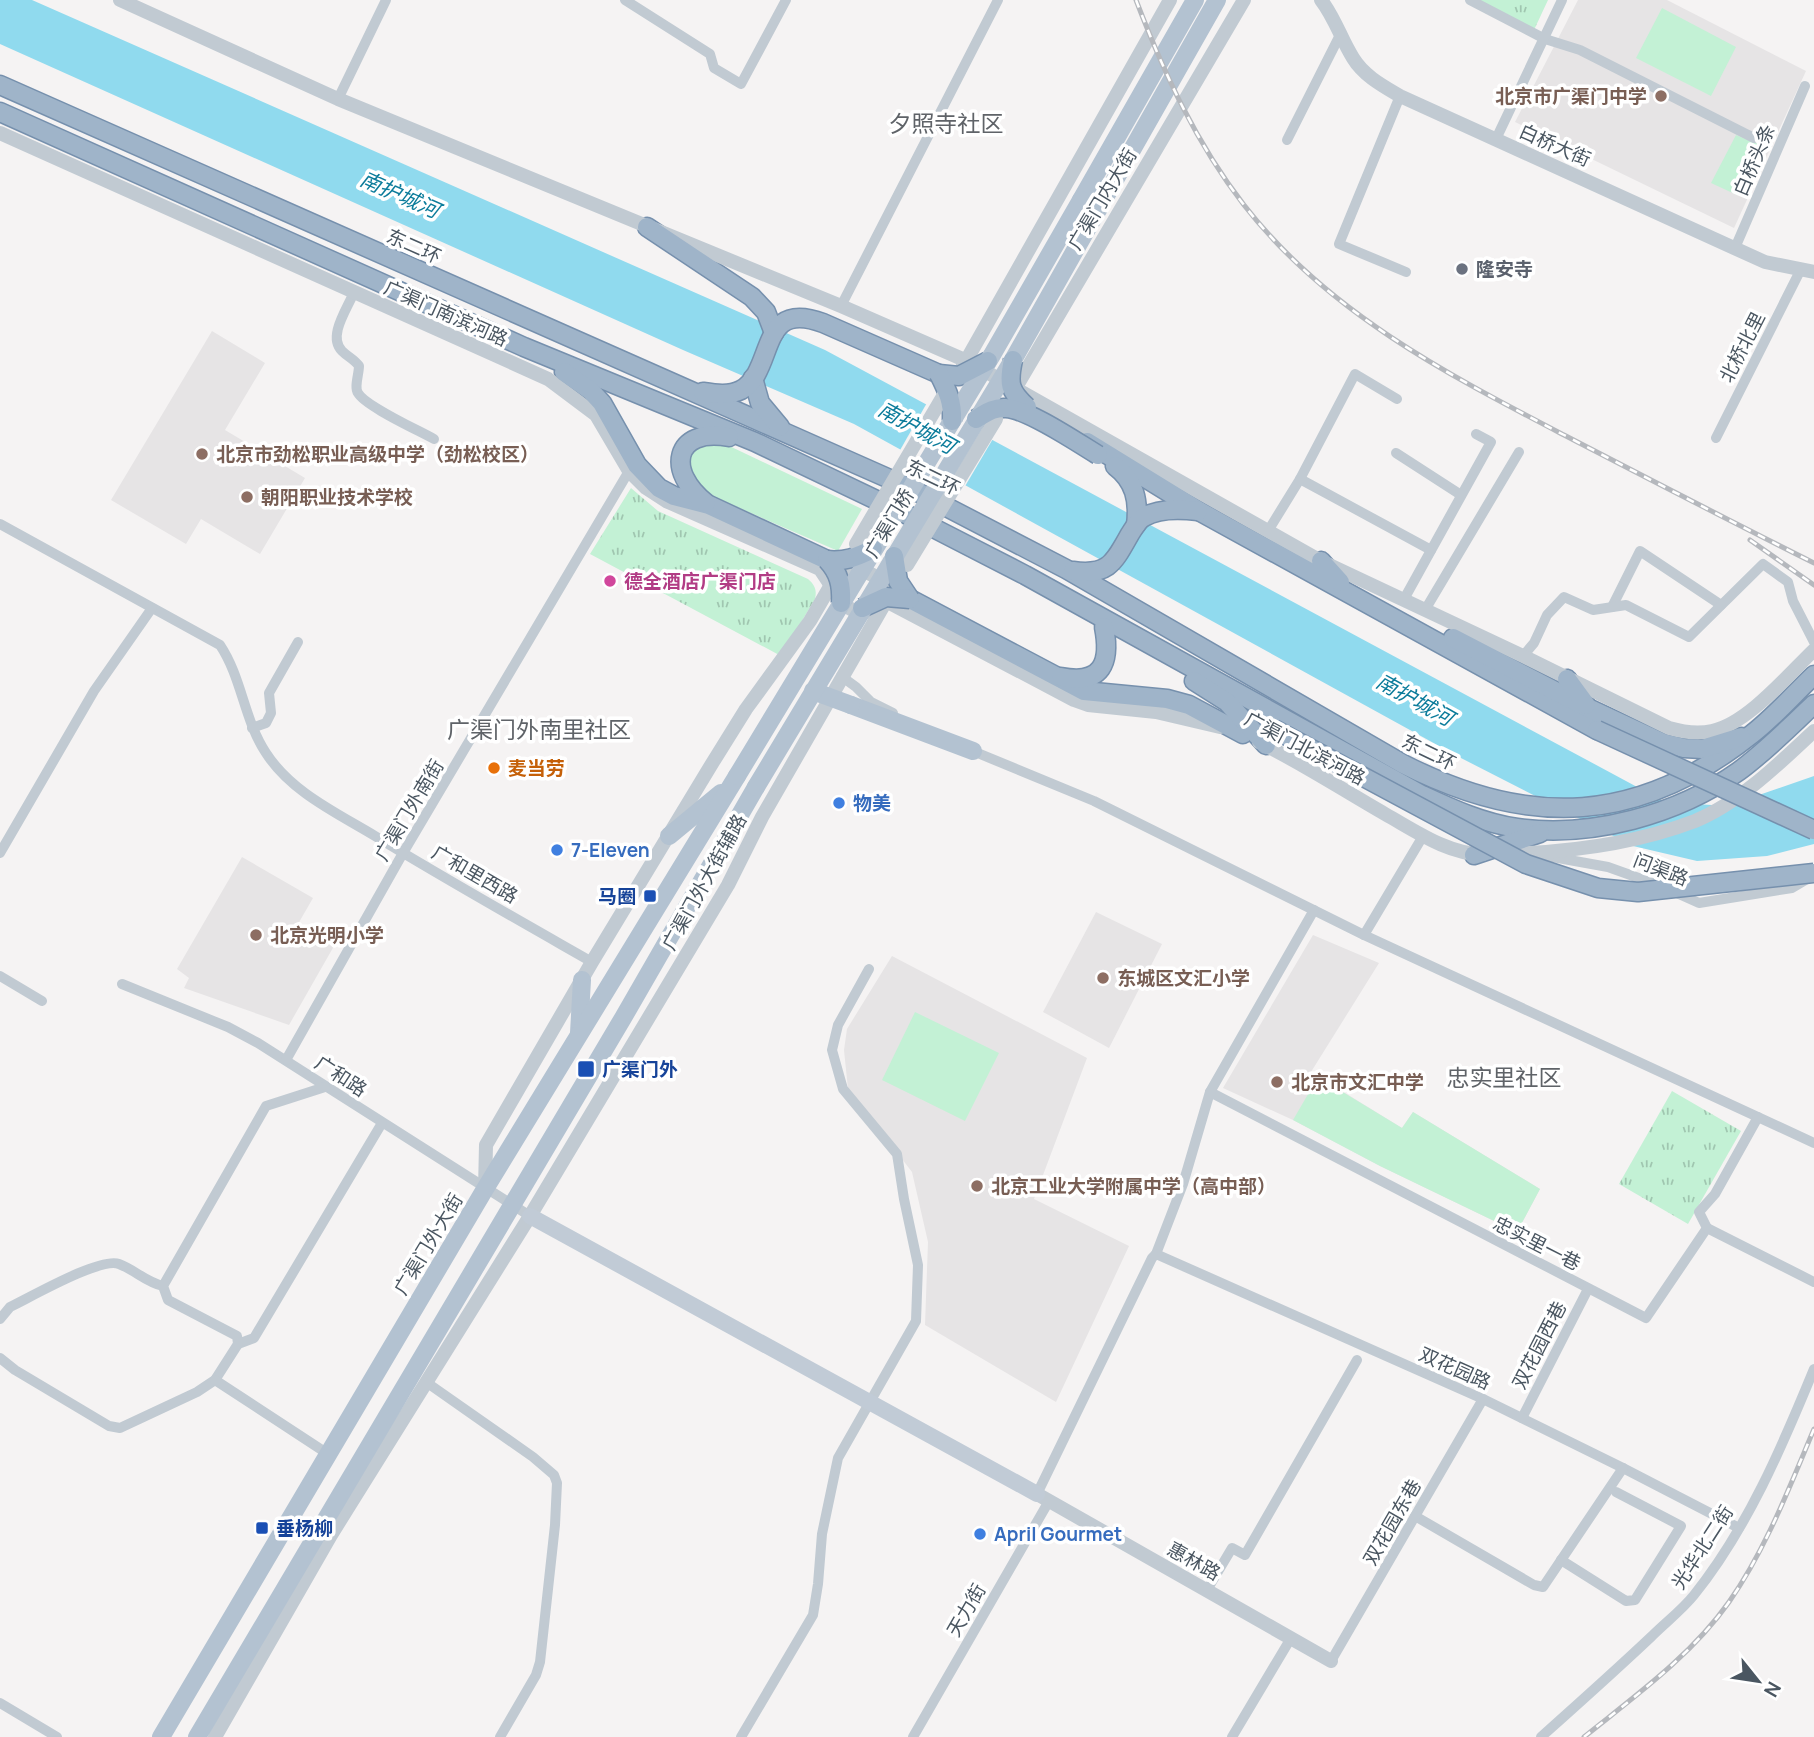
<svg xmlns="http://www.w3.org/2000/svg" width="1814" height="1737" font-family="Manrope,'Noto Sans SC',sans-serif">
<defs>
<pattern id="park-tufts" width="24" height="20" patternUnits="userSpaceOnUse" patternTransform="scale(1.75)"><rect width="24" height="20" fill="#c3f1d5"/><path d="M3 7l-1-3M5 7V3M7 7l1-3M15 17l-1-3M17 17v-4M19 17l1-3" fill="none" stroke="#a0c6b0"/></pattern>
</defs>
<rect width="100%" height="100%" fill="#f5f3f3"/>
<g fill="#e6e4e5">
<polygon points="1578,0 1667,0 1806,71 1734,228 1515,122"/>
<polygon points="212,331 265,363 225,430 305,478 260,554 201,519 186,544 111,500"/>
<polygon points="242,857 313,898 298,924 334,946 289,1025 184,988 189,978 177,969"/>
<polygon points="1096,912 1162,944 1109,1048 1043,1012"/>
<polygon points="1313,935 1379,963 1311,1072 1402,1128 1413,1112 1540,1189 1517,1232 1380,1166 1293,1120 1223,1088"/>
<polygon points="892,956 1087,1058 1034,1199 1129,1246 1056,1402 925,1325 928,1242 912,1172 848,1089 844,1050 847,1029"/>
</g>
<g fill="#c3f1d5">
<polygon points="1662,8 1736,47 1711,96 1636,58"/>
<polygon points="1736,135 1760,145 1737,195 1711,183"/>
<polygon points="721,442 862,509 838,551 698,490 686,456 694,446"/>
<polygon points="915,1012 999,1053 965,1121 882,1080"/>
<polygon points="1318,1077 1402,1128 1413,1112 1540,1189 1517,1232 1380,1166 1293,1120"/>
</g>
<g fill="url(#park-tufts)">
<polygon points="1478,0 1548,0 1534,30"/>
<path d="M631,488l27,23 150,68c7,6 9,11 7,20l-34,57 -191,-102z"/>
<polygon points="1672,1091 1741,1131 1688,1224 1619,1184"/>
</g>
<polygon fill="#90daee" points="0,0 32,0 825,350 1665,802 1727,806 1814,776 1814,844 1767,856 1697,861 1633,846 1459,757 854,424 683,350 0,44"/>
<polygon fill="#f5f3f3" points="928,401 994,437 964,488 899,452"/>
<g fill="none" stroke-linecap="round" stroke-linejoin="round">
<g stroke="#7690ad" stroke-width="21">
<g id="trunk">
<path d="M0,85l910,403 156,81 337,195c127,65 236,60 349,-30 22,-17 42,-40 62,-59"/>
<path d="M0,112l524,235 231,95 159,76 111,57 397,220c30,14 61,28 95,33 75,10 160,-13 222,-57 27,-20 51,-44 75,-67"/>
<polyline points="647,227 752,297 766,312 774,333"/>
<polyline points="564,372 591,391 602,403 637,465 659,488 674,496 709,505 827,560"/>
<polyline points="753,378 760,403 780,427"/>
<path d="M703,392c13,2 26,4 38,-2 35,-19 16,-92 82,-67l116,51"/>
<polyline points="1087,442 1199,511 1597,730"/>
<path d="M1115,466c20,15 24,35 21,59"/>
<path d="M706,503c-40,-31 -33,-76 23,-66"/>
<polyline points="1321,561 1340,582"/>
<path d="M1073,571c36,5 41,-9 57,-37 4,-6 8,-14 14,-17 15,-9 37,-8 54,-6"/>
<polyline points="910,599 1084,691 1167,699 1189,705 1243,734"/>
<polyline points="1453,638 1588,708 1663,743 1684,748 1702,749 1741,737"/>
<path d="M1061,677c41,8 50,-14 43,-50"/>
<polyline points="1567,679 1586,705"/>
<polyline points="1194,681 1227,702 1266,745"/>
<polyline points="1474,855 1540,833"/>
</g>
</g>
<g stroke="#c1cad2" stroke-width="10">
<polyline points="625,0 710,54 714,68 741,84 786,0"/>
<polyline points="1470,0 1545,39 1580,50 1754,138"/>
<polyline points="1400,96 1339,244 1406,272"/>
<polyline points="338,99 386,0"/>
<polyline points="1496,139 1562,0"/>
<polyline points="1287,140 1341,33"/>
<polyline points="1735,248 1805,86"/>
<path d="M354,292c-6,16 -27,44 -12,59 6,6 12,8 17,15 0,8 -5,21 -1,27 7,13 60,37 76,46"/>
<polyline points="841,306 998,0"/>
<polyline points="1716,438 1800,271"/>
<polyline points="1396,453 1461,495"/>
<polyline points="1300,479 1431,550"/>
<path d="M0,524l220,121c22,33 24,75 46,108 25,39 71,60 109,83 72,44 145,85 217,126"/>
<polyline points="1268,531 1300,479 1355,374 1397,399"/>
<polyline points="1403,601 1491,442 1476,434"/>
<polyline points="1612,607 1640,551 1721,605"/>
<polyline points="1425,610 1519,452"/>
<polyline points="1523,656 1534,643 1547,615 1564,597 1593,610 1626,605 1689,637 1763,564 1788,582 1793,601 1814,642"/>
<polyline points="841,676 856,687 871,702 893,713"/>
<polyline points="252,728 266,723 271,713 269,693 298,642"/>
<polyline points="968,749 1094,801 1364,935"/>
<polyline points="1423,836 1364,935 1814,1143"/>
<polyline points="0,853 94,691 152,608"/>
<polyline points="1547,856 1608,867 1661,886 1699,903 1792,888 1812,876"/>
<polyline points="0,976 42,1001"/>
<polyline points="122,984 228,1027 258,1043 530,1216"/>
<polyline points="286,1060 403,853 629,471"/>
<polyline points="1210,1092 1646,1318 1707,1228 1814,1282"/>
<polyline points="1707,1228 1699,1212 1715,1194 1758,1117"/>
<polyline points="1156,1254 1183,1184 1210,1092 1314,910"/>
<path d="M0,1319l10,-12c21,-10 90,-50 109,-43 16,6 27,18 44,22"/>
<polyline points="238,1344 254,1338 382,1123"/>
<polyline points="0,1358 15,1370 109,1426 120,1428 197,1392 215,1380 238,1344 237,1336 168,1300 163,1286 266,1106 325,1087"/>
<polyline points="215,1380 328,1454"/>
<polyline points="426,1382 533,1457 554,1475 557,1483 555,1525 540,1662 536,1675 500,1737"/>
<polyline points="1522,1418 1588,1289"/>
<polyline points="1037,1494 1152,1258 1156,1254 1483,1399 1623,1468 1739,1528"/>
<polyline points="1415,1516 1534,1585 1543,1587 1623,1468"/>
<polyline points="1561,1560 1626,1601 1635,1600 1681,1526 1616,1492"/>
<polyline points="1207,1590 1232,1548 1245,1555 1357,1360"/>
<polyline points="1331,1661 1483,1399"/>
<polyline points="0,1703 57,1737"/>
<polyline points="741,1737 813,1615 818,1584 822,1534 838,1458 916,1321 918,1265 904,1199 897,1154 843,1089 832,1050 838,1025 869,969"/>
<polyline points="913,1737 1049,1501"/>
<polyline points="1232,1737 1291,1638"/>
<path d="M1541,1737c37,-33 74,-66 111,-101 13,-13 30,-26 42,-41 53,-66 88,-148 120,-226"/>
</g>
<g stroke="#c1cad2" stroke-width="14">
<path d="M120,0l218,99 503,207 126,55 354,200 202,95 146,72c14,4 29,6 43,3 35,-7 76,-56 102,-81"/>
<path d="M1321,0c14,18 20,39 32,58 11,18 30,28 47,38l365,166 49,10"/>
<polyline points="0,133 548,379 596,415 629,471 646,488 666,501 820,569 844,605 856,612 866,612 886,601 1074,700 1088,705 1156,712 1220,727"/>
<polyline points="962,368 1170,0"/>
<polyline points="1012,394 1244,0"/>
<path d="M841,569c22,-2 39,5 49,26"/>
<path d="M1259,742c43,21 84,48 126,72 29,16 64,41 98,40"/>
<path d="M1507,854c64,-2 128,-10 188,-33 44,-18 85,-58 119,-90"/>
<polyline points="485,1189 486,1145 592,962 713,762 746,709 810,621 835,578"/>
<polyline points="1037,1494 1331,1661"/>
<polyline points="215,1737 331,1535 530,1216 728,885 762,817 885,603"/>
</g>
<polyline stroke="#c1cbd6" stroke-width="16" points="530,1216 1037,1494"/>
<g stroke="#b3c2d1" stroke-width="18">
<polyline points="1081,200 1195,0"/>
<polyline points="1099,208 1217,0"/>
<polyline points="851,705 973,751"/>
<polyline points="669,836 721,793"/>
<polyline points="579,1033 582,980"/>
<polyline points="161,1737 485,1189 737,776"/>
<polyline points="197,1737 623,1018 756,787"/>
</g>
<use href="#trunk" stroke="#9fb4c9" stroke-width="18"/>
<g stroke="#b5b8bd" stroke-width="5">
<g id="rail">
<path d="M1136,0c28,73 60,143 108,205 83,107 203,169 320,230 83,43 166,86 250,128"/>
<polyline points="1750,540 1814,585"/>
<path d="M1584,1737c51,-41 107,-81 145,-135 37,-53 60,-114 85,-173"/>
</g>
</g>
<use href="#rail" stroke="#fff" stroke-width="2.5" stroke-dasharray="8" stroke-linecap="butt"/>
<g stroke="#7690ad" stroke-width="21" stroke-linecap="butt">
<g id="trunk-bridge">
<path d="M1013,360c-5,23 -4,31 14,47"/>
<polyline points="939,374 959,376 988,361"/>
<path d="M939,374c8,16 14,28 13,47"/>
<path d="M976,419c10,-6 18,-12 30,-11 22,1 72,35 92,47"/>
<polyline points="894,556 898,581 910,599"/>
<path d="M827,560c18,2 30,-3 46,-11"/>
<path d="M827,560c12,13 15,25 14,43"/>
<polyline points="862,608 886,597 910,599"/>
<polyline points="1274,729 1526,864 1598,888 1638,892 1814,873"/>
<polyline points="1597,730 1814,830"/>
</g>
</g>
<g stroke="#c1cad2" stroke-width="14">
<polyline points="856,544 945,393"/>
<polyline points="907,565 996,419"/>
</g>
<g stroke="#b3c2d1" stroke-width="18">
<polyline points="813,691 851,705"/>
<polyline points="737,776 992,355 1081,200"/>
<polyline points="756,787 1013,360 1099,208"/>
</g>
<use href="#trunk-bridge" stroke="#9fb4c9" stroke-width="18"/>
</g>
<g fill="#8d6e63" stroke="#fff" stroke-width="2.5">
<circle cx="1661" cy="96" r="7"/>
<circle cx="202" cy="454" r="7"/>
<circle cx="247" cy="497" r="7"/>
<circle cx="256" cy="935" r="7"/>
<circle cx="1103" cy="978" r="7"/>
<circle cx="1277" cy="1082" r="7"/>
<circle cx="977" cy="1186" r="7"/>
</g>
<circle fill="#6b7280" stroke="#fff" stroke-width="2.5" cx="1462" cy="269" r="7"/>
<circle fill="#d1479c" stroke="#fff" stroke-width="2.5" cx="610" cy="581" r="7"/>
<circle fill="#e8710a" stroke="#fff" stroke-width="2.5" cx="494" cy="768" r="7"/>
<g fill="#3f7fe0" stroke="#fff" stroke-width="2.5">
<circle cx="839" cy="803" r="7"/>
<circle cx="557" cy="850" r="7"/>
<circle cx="980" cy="1534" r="7"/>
</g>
<g fill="#1a4fb4" stroke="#fff" stroke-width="2.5">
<rect x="643" y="889" width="14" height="14" rx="3.5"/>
<rect x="577" y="1060" width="18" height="18" rx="3.5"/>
<rect x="255" y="1521" width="14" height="14" rx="3.5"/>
</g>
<g text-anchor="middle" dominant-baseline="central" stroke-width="7" stroke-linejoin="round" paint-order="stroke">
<g font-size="19" font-weight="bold" fill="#785e54" stroke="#fff" text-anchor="start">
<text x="1647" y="96" text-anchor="end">北京市广渠门中学</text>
<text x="216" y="454">北京市劲松职业高级中学（劲松校区）</text>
<text x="261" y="497">朝阳职业技术学校</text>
<text x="270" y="935">北京光明小学</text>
<text x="1117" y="978">东城区文汇小学</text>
<text x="1291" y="1082">北京市文汇中学</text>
<text x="991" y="1186">北京工业大学附属中学（高中部）</text>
</g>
<g font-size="19" fill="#4a5661" stroke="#fff">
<text transform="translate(1555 145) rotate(24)">白桥大街</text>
<text transform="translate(1754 160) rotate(-67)">白桥头条</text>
<text transform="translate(1102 199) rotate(-59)">广渠门内大街</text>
<text transform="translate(414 246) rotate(24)">东二环</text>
<text transform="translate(446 313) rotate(24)">广渠门南滨河路</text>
<text transform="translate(1742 347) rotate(-63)">北桥北里</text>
<text transform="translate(933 477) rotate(26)">东二环</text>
<text transform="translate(889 523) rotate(-59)">广渠门桥</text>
<text transform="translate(1305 748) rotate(28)">广渠门北滨河路</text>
<text transform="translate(1429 752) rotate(26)">东二环</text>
<text transform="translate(409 810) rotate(-59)">广渠门外南街</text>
<text transform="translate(1661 869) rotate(21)">问渠路</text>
<text transform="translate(475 874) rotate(30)">广和里西路</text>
<text transform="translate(704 882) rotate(-61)">广渠门外大街辅路</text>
<text transform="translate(341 1076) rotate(33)">广和路</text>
<text transform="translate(1537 1243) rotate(27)">忠实里一巷</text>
<text transform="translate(428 1244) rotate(-59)">广渠门外大街</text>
<text transform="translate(1539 1345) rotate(-63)">双花园西巷</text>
<text transform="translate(1455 1368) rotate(24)">双花园路</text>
<text transform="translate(1392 1522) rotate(-60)">双花园东巷</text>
<text transform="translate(1702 1547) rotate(-57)">光华北二街</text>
<text transform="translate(1194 1561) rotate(29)">惠林路</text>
<text transform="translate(966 1610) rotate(-60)">天力街</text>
</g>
<g font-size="19" font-weight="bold" fill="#5b616d" stroke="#fff" text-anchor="start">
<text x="1476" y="269">隆安寺</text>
</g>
<g font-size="19" font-weight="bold" fill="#b23c85" stroke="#fff" text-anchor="start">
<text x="624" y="581">德全酒店广渠门店</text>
</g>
<g font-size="19" font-weight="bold" fill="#c56008" stroke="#fff" text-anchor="start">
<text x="508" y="768">麦当劳</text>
</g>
<g font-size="19" font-weight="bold" fill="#366cbe" stroke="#fff" text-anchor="start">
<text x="853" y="803">物美</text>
<text x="571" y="850">7-Eleven</text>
<text x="994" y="1534">April Gourmet</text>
</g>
<g font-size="19" font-weight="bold" fill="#164399" stroke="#fff" text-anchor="start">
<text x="636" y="896" text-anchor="end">马圈</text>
<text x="602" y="1069">广渠门外</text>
<text x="276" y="1528">垂杨柳</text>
</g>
<g font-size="21" font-style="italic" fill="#0c7c9b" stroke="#fff">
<text transform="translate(400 194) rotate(24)">南护城河</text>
<text transform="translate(917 427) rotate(29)">南护城河</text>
<text transform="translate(1415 699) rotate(29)">南护城河</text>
</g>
<g font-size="23" fill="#5f6368" stroke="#fff">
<text x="946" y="123">夕照寺社区</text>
<text x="539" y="729">广渠门外南里社区</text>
<text x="1504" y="1077">忠实里社区</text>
</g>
</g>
<g transform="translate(1758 1681) rotate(120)" stroke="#ffffff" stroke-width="5" paint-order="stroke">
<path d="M0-5L12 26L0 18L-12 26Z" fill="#4a5661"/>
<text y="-10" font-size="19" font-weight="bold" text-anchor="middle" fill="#4a5661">N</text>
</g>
</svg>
